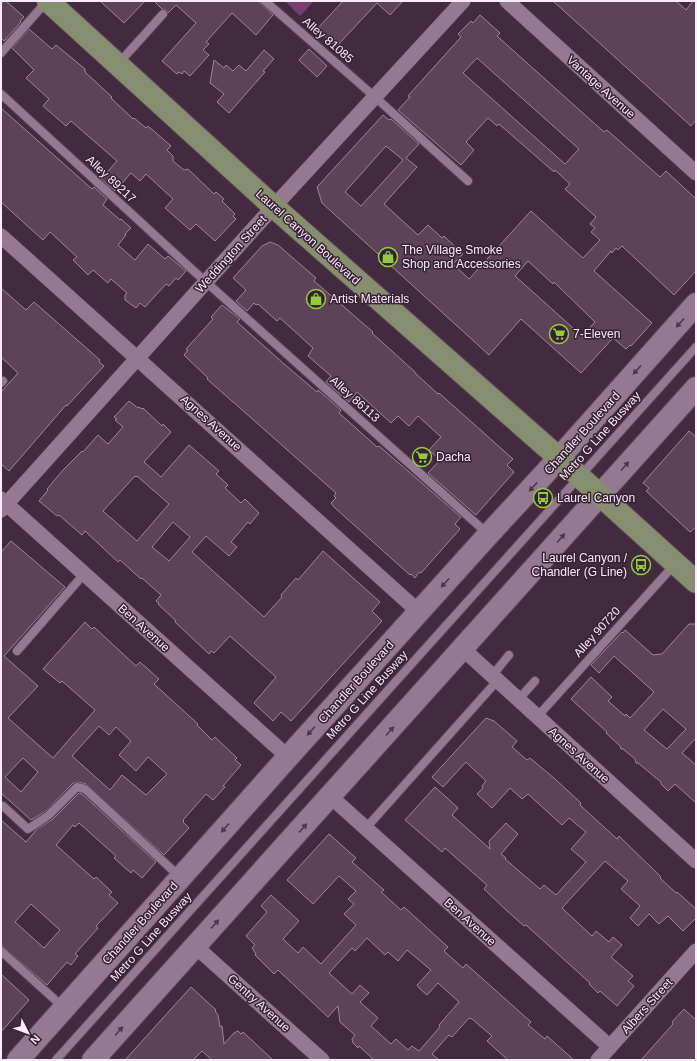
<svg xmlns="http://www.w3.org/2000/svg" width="697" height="1061" font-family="Arial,sans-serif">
<rect width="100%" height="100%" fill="#422a3f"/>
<polygon fill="#75406f" points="285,1 314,1 300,16"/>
<g fill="#5c4358" stroke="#a0849b" fill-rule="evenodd">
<polygon points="1,1 6,1 24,17 20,21 21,22 4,41 1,38"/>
<polygon points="100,1 145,1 124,23"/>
<polygon points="154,1 258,1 273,15 256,35 232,13 206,42 209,44 203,50 209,55 190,76 184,71 182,74 179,72 177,74 162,61 196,23 176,5 168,13 166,10 162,9"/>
<polygon points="343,1 403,1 390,15 377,3 336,47 317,29"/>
<polygon points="553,1 676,1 686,10 693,1 696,1 696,120 691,126"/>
<path d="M480,15l20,18 -3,3 107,96 3,-2 53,47 6,-6 30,28v72l-22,24 -52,-49 -4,4 -2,-2 -4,5 -1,-2 -17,20 58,52 -21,23 -1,-1 -4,4 -13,-11 -32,35 -60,-54 -32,36 -167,-152 -5,-16 66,-72 6,5 2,-1 28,25 -13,14 11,9 -33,37 34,31 10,-10 14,13 2,-2 19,18 -10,10 16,15 62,-68 52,47 17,-18 -9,-8 4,-4 -5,-4 6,-7 -31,-28 5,-5 -15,-14 -1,2 -55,-48 -2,2 -9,-8 -22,24 8,8 -13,15 -63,-55 12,-13 -2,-1 53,-59 -3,-3 13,-13 2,2zM477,58l102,91 -14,15 -102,-91zM386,146l17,14 -42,46 -16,-14zM528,261l25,23 1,-2 41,40 -13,14 -67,-60z"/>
<polygon points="29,29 52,49 56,45 85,69 85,72 112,97 111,98 133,119 134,118 146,128 148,126 171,146 167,150 173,156 173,161 184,170 188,169 214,194 216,192 224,199 222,201 235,214 233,216 236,219 215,241 196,224 190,230 165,208 173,199 146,174 140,181 131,173 115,191 101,179 117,161 71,121 66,126 43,106 49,99 26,78 34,70 12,48"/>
<polygon points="309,49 327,66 317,77 299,60"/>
<polygon points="264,50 274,59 263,71 265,72 229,113 217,102 224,94 210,83 214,60 224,68 226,65 233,71 239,65 246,71"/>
<polygon points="1,108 92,189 94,187 107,199 103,205 120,220 121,219 131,228 125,234 126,235 118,245 135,260 148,244 165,259 168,256 186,271 178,280 176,278 169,286 166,284 145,307 140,303 136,308 125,300 125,295 127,293 111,279 108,283 93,270 88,275 73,260 77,257 50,232 43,240 1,202"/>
<polygon points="270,242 278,245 316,278 314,281 321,287 373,332 372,333 415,372 415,373 438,394 439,393 513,459 507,465 514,472 476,515 428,473 440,460 429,450 441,437 418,416 409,426 398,416 391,423 357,392 349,402 326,382 331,376 308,356 313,348 280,318 277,321 258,304 256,305 254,303 247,311 236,301 246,290 233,278 262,246"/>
<polygon points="1,288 26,310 34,302 100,360 99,362 104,366 67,406 66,405 9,471 1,464 1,392 18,373 1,357"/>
<polygon points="222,305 240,319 237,322 283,363 317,392 318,390 341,410 339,413 377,447 379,446 461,517 455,524 460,529 421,573 419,572 415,578 411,574 410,575 334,507 331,503 336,498 334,496 336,493 207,379 208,378 184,355 188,350 186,349 213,319 211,317"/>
<path d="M129,401l9,7 1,-1 3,2 1,-1 19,18 1,-2 8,8 -27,30 17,15 28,-32 30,26 -3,3 12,11 -3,3 16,15 4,-4 14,14 -9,11 -2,-2 -17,20 6,5 -8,9 -23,-20 -14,16 72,65 18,-20 -1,-2 15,-17 2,2 25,-29 57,51 -8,9 10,10 -91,100 -10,-9 -8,9 -19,-18 22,-26 -46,-41 -16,17 -3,-2 -2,3 -34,-32 1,-1 -18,-17 1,-1 -3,-2 5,-6 -19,-17 -1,1 -21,-19 -2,2 -33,-31 -3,4 -23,-20 -2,1 -18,-15 9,-11 -1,-1 17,-20 18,-18 1,1 15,-17 10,9 15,-17 -8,-7 2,-1 -3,-2zM135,476l1,1 1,-1 32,28 -32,37 -34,-30zM173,522l17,15 -21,24 -17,-14z"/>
<polygon points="689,431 696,437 696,527 690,532 646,491 649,488 643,483"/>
<path d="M11,541l54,46 -61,69 34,30 -30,32 45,40 42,-48 -33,-29 -2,2 -17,-14 42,-47 7,7 2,-2 42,39 4,-4 19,17 -5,5 44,40 -1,1 15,15 3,-3 22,21 -2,2 6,5 -18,21 2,1 -12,13 -7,-6 -23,26 1,1 -1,1 6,6 -25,27 -78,-71 -8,-2 -5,1 -27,28 -15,9 -30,-27v-241zM99,726l10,9 7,-8 15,14 -12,14 17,16 12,-14 19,17 -21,21 -24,-20 -12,15 -38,-34zM23,758l15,14 -17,20 -16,-15z"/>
<path d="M689,624h7v114l-14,15 14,12v38l-21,-19 -7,7 -7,-7v-2l-23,-19h-2l-1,-4 -12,-10h-2l-1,-3 -14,-13 1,-1 -36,-33 20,-22 21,20 -4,4 17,15 1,-2 4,4 24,-26 -40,-36 -15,17 -8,-8 31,-33 1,1 2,-3 28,25 9,-1zM663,709l23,20 -19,20 -23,-19z"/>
<polygon points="486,718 494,721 517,741 512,747 527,760 530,758 555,779 581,803 580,805 617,839 619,836 661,877 660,878 676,893 677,892 696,909 696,918 683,931 668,916 659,924 649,914 638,926 630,918 640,906 621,889 628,881 605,861 562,908 592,936 596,931 609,942 613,937 622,945 611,957 633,976 628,981 634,986 617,1006 600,991 598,993 589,984 590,983 526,925 524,926 505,909 484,889 487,885 445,848 442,852 405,820 435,787 458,808 452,815 490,849 489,841 506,823 518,834 501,854 506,858 505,859 540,889 544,885 556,895 586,862 571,849 586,832 569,818 562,825 528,794 522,799 510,788 492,808 477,794 483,788 482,786 486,781 466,762 443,787 432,777"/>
<path d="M79,793l3,1 74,68 -14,16 -9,-8 -2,3 -17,-15 2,-2 -37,-33 -4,4 -2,-2 -17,20 38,34 2,-2 16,15 -3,3 9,8 -22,23 2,2 -23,26 3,2 -7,9 -4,-3 -20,23 -46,-40v-125l25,22 11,-13 16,-10zM31,904l29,26 -16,18 -29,-26z"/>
<path d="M329,834l27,24 -4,4 32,28 -3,2 20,18 3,-3 44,40 -4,4 19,17 3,-4 65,58 -3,3 17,14 2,-3 27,24h-66l-21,-19 5,-5 -20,-17 -3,-1 -17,19 -3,-2 -17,19 7,6h-65l-15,-14 -1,2 -5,-5 -1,-4 3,-4 -15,-13 -2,-16 -10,11 -50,-47 -4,4 -19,-19 1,-1 -4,-6 3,-3 -9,-9 21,-24 -6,-6 10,-11 28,26 -16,18 15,14 5,-6 18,17 35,-39 -12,-11 10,-10 -6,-5 8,-8 -17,-15 -26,28 -26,-24zM367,938l18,17 3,-3 10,9 9,-11 24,20 -14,15 2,3 8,7 11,-12 21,19 -20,23 1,2 -21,24 -7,-5 -4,4 -12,-11 -5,5 -20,-18 7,-8 -18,-16 9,-9 -9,-8 -8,9 -23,-21 23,-25 3,3z"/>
<polygon points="1,974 29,1000 1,1032"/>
<polygon points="191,987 216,1010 215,1011 218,1015 220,1027 222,1026 224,1044 234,1033 238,1031 241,1034 243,1032 273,1060 210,1060 211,1059 202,1051 193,1060 125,1060"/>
<polygon points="684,1009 696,1020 696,1060 641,1060 673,1024 672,1022"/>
</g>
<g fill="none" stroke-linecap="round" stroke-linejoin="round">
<g stroke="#5a4658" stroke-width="10">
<g id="lane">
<polyline points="265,1 375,97 468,181"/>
<polyline points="1,53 47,1"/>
<polyline points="118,64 163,14"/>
<polyline points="1,94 196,273 488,534"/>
<polyline points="1,383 3,381"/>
<polyline points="17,651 84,574"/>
<polyline points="492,676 509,655"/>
<polyline points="518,700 535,681"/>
<polyline points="537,717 675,564"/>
<polyline points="3,806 28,829 49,815 77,787 85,789 180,877"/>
<polyline points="366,828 497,681"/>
<polyline points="1,951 63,1007"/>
<polyline points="56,1060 696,347"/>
</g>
</g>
<g stroke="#5a4658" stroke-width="16">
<g id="street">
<polyline points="507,1 696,173"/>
<polyline points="1,236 419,612"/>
<polyline points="1,499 288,757"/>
<polyline points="1,510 256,226 463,1"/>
<polyline points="463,649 696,861"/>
<polyline points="331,797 610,1047"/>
<polyline points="195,946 322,1060"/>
<polyline points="598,1060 696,951"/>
</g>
</g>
<g stroke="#5a4658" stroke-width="24">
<g id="secondary">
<polyline points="18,1060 288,757 489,534 559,458 696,304"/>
<polyline points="93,1060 696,388"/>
</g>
</g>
<g stroke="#5a4658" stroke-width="24">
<polyline id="primary" points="48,1 274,207 559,458 696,582"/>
</g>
<use href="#lane" stroke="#947990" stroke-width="8"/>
<use href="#street" stroke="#947990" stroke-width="15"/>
<use href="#secondary" stroke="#947990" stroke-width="22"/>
<use href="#primary" stroke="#868e6f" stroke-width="22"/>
</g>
<defs><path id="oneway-solid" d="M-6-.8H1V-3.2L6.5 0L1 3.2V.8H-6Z"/></defs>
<g fill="#4e374b">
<use href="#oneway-solid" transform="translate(680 323) rotate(132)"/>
<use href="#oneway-solid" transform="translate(637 370) rotate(132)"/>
<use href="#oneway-solid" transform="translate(625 466) rotate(-48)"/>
<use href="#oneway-solid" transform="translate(533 487) rotate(133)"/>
<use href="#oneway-solid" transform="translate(561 538) rotate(-49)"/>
<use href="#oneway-solid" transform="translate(445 583) rotate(132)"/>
<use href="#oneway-solid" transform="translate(311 731) rotate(132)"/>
<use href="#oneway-solid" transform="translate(390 731) rotate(-48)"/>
<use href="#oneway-solid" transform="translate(225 828) rotate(132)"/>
<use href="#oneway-solid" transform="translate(303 828) rotate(-48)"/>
<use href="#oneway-solid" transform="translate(215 924) rotate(-48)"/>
<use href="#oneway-solid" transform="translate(119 1031) rotate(-48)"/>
</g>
<defs>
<g id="shop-ring" transform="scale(1)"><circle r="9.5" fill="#372134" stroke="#93cd3e" stroke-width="1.5"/><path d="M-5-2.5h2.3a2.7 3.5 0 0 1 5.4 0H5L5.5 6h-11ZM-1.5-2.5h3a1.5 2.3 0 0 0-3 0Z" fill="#93cd3e"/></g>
<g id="supermarket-ring" transform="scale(1)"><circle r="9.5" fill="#372134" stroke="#93cd3e" stroke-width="1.5"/><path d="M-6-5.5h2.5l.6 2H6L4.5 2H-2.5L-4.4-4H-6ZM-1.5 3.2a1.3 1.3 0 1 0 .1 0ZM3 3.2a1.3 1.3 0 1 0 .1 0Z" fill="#93cd3e"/></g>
<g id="bus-ring" transform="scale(1)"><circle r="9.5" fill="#372134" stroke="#93cd3e" stroke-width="1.5"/><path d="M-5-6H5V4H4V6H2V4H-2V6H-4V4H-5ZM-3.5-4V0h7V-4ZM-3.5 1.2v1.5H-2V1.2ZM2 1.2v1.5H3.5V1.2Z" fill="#93cd3e"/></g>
</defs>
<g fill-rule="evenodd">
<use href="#shop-ring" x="388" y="257"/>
<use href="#shop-ring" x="316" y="299"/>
<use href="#supermarket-ring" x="559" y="334"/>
<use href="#supermarket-ring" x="422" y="457"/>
<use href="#bus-ring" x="543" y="498"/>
<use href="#bus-ring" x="641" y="565"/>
</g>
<g text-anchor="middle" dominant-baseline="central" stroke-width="3" stroke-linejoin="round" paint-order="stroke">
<g font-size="12" fill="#faebf8" stroke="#372134">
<text transform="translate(328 40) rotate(41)">Alley 81085</text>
<text transform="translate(601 87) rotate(42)">Vantage Avenue</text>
<text transform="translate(111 179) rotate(43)">Alley 89217</text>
<text transform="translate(308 237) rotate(42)">Laurel Canyon Boulevard</text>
<text transform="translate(231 254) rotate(-48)">Weddington Street</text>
<text transform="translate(355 399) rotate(42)">Alley 86113</text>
<text transform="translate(211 423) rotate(42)">Agnes Avenue</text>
<text transform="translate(582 433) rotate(-48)">Chandler Boulevard</text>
<text transform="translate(600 436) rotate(-48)">Metro G Line Busway</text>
<text transform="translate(144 628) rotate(42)">Ben Avenue</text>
<text transform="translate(597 632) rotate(-48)">Alley 90720</text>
<text transform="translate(356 682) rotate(-48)">Chandler Boulevard</text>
<text transform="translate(367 695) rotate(-48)">Metro G Line Busway</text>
<text transform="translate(579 755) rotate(42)">Agnes Avenue</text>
<text transform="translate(470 922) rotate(42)">Ben Avenue</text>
<text transform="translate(140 923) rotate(-48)">Chandler Boulevard</text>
<text transform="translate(151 937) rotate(-48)">Metro G Line Busway</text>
<text transform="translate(259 1003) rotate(42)">Gentry Avenue</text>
<text transform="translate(647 1006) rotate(-48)">Albers Street</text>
</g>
<g font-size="12" fill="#faebf8" stroke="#372134" text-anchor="start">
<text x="402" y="250">The Village Smoke<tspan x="402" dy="14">Shop and Accessories</tspan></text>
<text x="330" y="299">Artist Materials</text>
<text x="573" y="334">7-Eleven</text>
<text x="436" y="457">Dacha</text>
<text x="557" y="498">Laurel Canyon</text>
<text x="627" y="558" text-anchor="end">Laurel Canyon /<tspan x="627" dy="14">Chandler (G Line)</tspan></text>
</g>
</g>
<rect width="697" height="1061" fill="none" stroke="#faebf8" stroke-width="4"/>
<g transform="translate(28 1033) rotate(132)" stroke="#372134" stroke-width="3" paint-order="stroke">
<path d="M0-3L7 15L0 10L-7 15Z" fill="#faebf8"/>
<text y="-6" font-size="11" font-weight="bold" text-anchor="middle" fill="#faebf8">N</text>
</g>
</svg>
